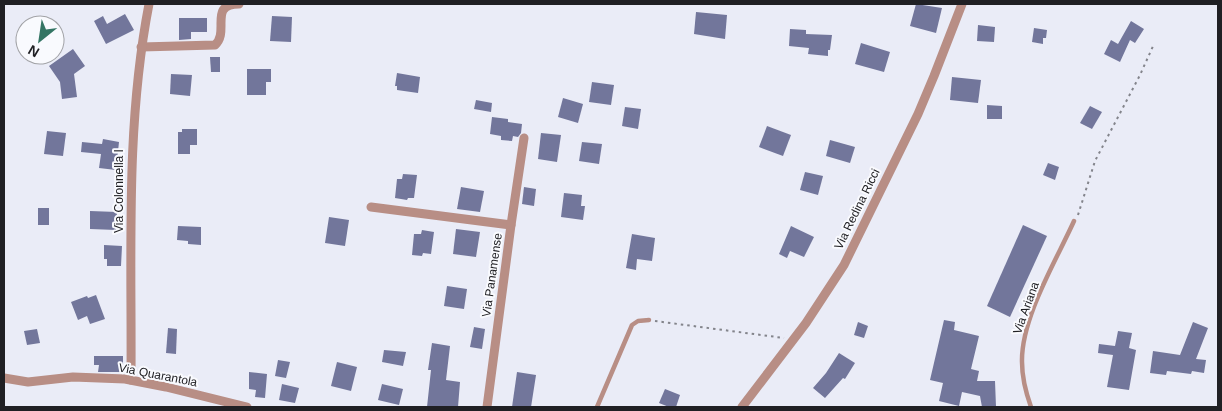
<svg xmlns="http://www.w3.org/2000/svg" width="1222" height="411" font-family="Arial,sans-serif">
<rect width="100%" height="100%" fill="#eaecf7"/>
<g fill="#72769b">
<polygon points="916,4 942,8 936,33 910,26"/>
<polygon points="696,12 727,15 725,39 694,34"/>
<polygon points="125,14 134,30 106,44 94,21 103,16 107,24"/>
<polygon points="272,16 292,17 291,42 270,41"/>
<polygon points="179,18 207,18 207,32 191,32 191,39 179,40"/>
<polygon points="1131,21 1144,29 1135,43 1130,40 1120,62 1104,54 1111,40 1118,44"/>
<polygon points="978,25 995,27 994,42 977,41"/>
<polygon points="1034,28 1047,30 1046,38 1043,38 1043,44 1032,42"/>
<polygon points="790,29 806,30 806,34 832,35 830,50 828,50 828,56 808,54 809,48 789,46"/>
<polygon points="861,43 890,52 884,72 855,64"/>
<polygon points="73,49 85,66 74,74 77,97 62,99 60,82 49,66"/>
<polygon points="210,57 220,57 220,72 211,72"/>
<polygon points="247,69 271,69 271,82 266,82 266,95 247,95"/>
<polygon points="397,73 420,77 418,93 397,90 397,86 395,86"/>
<polygon points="171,74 192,75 190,96 170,94"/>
<polygon points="952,77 981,80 978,103 950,100"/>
<polygon points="592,82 614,85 611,105 589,102"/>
<polygon points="563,98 583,104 578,123 558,117"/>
<polygon points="476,100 492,103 491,112 474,109"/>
<polygon points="987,105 1002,106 1002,119 987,119"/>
<polygon points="1090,106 1102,112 1092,129 1080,123"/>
<polygon points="625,107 641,109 638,129 622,126"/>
<polygon points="492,117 508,119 508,122 522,124 521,133 518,137 513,136 512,141 501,140 501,136 490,134"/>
<polygon points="767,126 791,135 783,156 759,147"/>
<polygon points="182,129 197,129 197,145 190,145 190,154 178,154 178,132 182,132"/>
<polygon points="47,131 66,133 63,156 44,154"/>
<polygon points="541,133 561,135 557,162 538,159"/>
<polygon points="103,139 119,142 116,170 99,168 101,154 81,152 82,142 102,144"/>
<polygon points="830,140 855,147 850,163 826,156"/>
<polygon points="582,142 602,144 599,164 579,161"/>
<polygon points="1048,163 1059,167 1055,180 1043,175"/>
<polygon points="805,172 823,176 818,195 800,190"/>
<polygon points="403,174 417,175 414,198 408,198 407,200 395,198 397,179 402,179"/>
<polygon points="461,187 484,191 480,212 457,209"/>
<polygon points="524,187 536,189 534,206 522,204"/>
<polygon points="564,193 582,195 581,206 585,206 583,220 561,217"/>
<rect x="38" y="208" width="11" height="17"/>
<polygon points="90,211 117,212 116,230 90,229"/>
<polygon points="329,217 349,220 345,246 325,243"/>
<polygon points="1023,225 1047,236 1010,317 987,306"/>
<polygon points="178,226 201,227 201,245 188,244 188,241 177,240"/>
<polygon points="791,226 814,237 804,257 790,251 787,258 779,254"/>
<polygon points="456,229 480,232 476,257 453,254"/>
<polygon points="422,230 434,232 431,254 423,253 422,256 412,255 414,234 421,234"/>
<polygon points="632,234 655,238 652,261 637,259 636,270 626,268"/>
<polygon points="104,245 122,246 121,266 107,266 107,259 104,259"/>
<polygon points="447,286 467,289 464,309 444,306"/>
<polygon points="96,295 105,319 90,324 87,316 78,320 71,302 87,296 88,298"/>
<polygon points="944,320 955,322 954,330 979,336 971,369 979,371 977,381 995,381 996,407 982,407 980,396 962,392 959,406 939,401 943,383 930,380"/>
<polygon points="858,322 868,326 864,338 854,335"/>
<polygon points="1193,322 1208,328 1196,359 1206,360 1204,373 1192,371 1191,374 1167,371 1166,375 1150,373 1153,351 1180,355"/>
<polygon points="474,327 485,329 482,349 470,347"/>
<polygon points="168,328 177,329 176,354 166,353"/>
<polygon points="37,329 40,343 27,345 24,331"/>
<polygon points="1118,331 1132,333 1129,348 1136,350 1129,390 1107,387 1113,355 1098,353 1099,344 1115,346"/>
<polygon points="432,343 450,346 446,380 460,382 458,407 427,407 431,370 428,370"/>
<polygon points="384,350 406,352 403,366 382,362"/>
<polygon points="839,353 855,363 845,379 843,378 825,398 813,388 826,373"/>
<polygon points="94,356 123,356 123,372 98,372 99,365 94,365"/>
<polygon points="278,360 290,362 286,378 275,376"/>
<polygon points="337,362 357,367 351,391 331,386"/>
<polygon points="249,372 267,374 265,398 255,397 256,390 249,389"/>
<polygon points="517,372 536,375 531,407 512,407"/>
<polygon points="282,384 299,388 295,403 279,400"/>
<polygon points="382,384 403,389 399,405 378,400"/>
<polygon points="665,389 680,395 676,407 669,407 659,403"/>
</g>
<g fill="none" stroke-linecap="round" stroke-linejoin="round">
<g stroke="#83848b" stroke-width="2" stroke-dasharray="2.5 4" stroke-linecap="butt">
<polyline points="1078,215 1095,161 1140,75 1154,44"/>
<polyline points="655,321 784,338"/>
</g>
<g stroke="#b88e85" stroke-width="4.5">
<polyline points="597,407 632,325 638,321 649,320"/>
<path d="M1031,407c-5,-14 -9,-30 -9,-45 -1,-44 34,-101 52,-141"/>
</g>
<g stroke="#b88e85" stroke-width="9">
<path d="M141,47l74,-2c15,-13 -7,-41 24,-41"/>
<polyline points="371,207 511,225 487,407"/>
<polyline points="511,225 524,138"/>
<polyline points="4,378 28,382 73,377 125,379 166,387 247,407"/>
<path d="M131,380c1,-125 -6,-252 18,-376"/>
<polyline points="742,407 806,323 844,265 918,114 934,76 962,4"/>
</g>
</g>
<g text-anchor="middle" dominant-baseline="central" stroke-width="4" stroke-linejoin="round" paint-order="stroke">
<g font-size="12" fill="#202024" stroke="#f9fafe">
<text transform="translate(119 191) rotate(-90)">Via Colonnella I</text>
<text transform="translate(857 209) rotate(-64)">Via Redina Ricci</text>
<text transform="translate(492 275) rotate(-82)">Via Panamense</text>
<text transform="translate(1026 308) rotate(-70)">Via Ariana</text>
<text transform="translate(158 375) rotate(11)">Via Quarantola</text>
</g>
</g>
<rect width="1222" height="411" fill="none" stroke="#202024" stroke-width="10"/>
<g transform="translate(40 40) rotate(210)"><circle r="24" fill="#f9fafe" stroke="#a2a3a7"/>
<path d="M0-4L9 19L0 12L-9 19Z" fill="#347564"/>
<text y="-8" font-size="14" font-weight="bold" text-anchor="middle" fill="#202024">N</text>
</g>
</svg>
